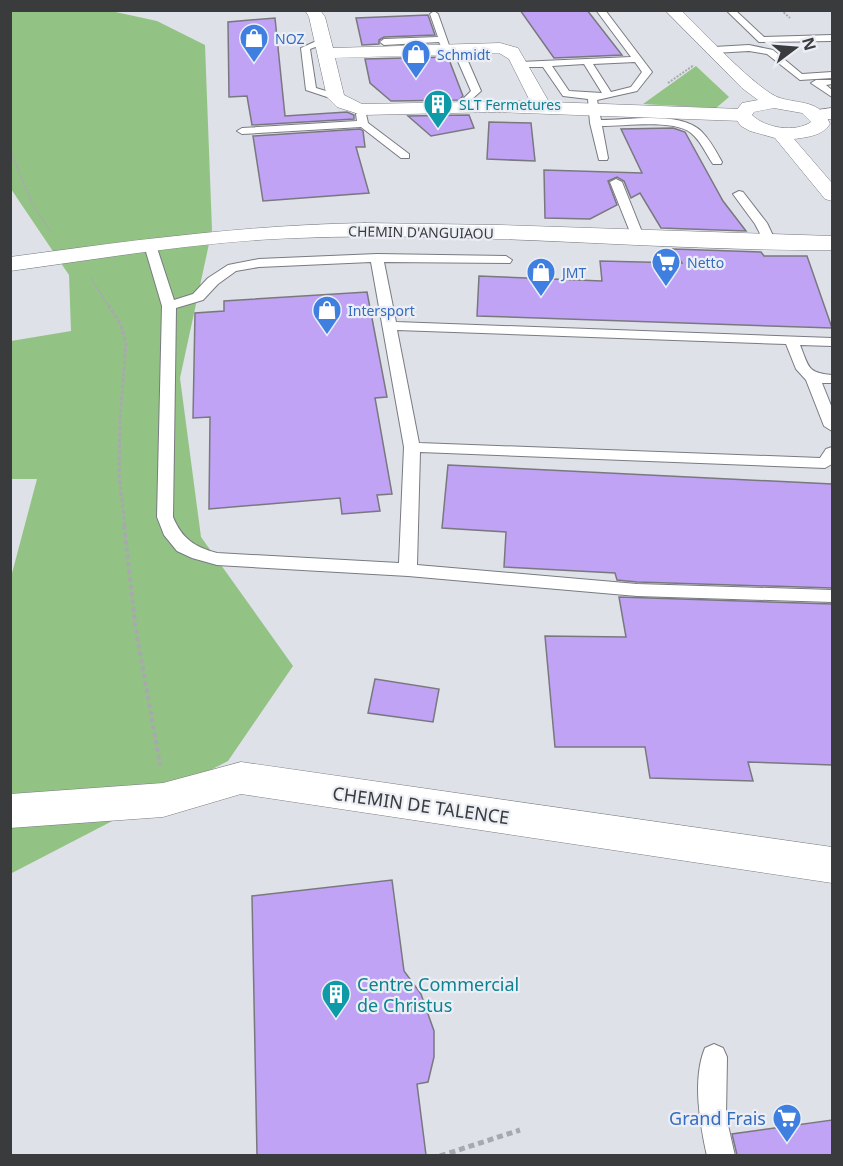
<svg xmlns="http://www.w3.org/2000/svg" width="843" height="1166" font-family="'Noto Sans',sans-serif">
<rect width="100%" height="100%" fill="#dee1e8"/>
<g fill="#93c384">
<polygon points="10,11 111,11 157,21 205,45 212,230 180,378 201,537 293,666 228,761 12,873 11,577 37,479 11,479 11,341 71,331 69,275 11,189"/>
<polygon points="696,66 729,97 716,108 643,104"/>
</g>
<g fill="#c0a3f4" stroke="#7a787f" stroke-width="1.5">
<polygon points="520,10 587,10 622,55 554,58"/>
<polygon points="428,15 435,35 384,37 379,40 379,44 362,45 356,18"/>
<polygon points="275,18 285,116 347,112 354,115 354,119 252,125 247,96 229,97 228,22"/>
<polygon points="448,57 463,96 459,100 391,101 370,83 365,59"/>
<polygon points="469,115 474,128 431,136 408,116"/>
<polygon points="489,122 531,123 535,161 487,159"/>
<polygon points="673,128 685,132 723,201 746,231 661,228 640,193 631,198 624,181 617,177 608,181 617,205 590,219 545,218 544,170 642,173 621,129"/>
<polygon points="360,129 363,131 365,147 356,147 369,193 263,201 253,136"/>
<polygon points="673,249 761,252 764,256 807,256 832,328 477,316 479,276 602,281 600,261 682,263"/>
<polygon points="367,292 387,397 375,398 392,494 377,495 380,511 342,514 340,498 209,509 210,417 193,418 195,313 224,311 224,301"/>
<polygon points="448,465 832,484 832,588 637,582 617,580 615,573 504,567 506,532 442,528"/>
<polygon points="619,597 832,604 832,765 748,762 753,781 650,778 645,747 555,747 545,636 626,637"/>
<polygon points="375,679 439,689 433,722 368,713"/>
<polygon points="392,880 404,971 421,994 434,1031 434,1057 428,1082 417,1084 426,1155 257,1155 252,896"/>
<polygon points="832,1120 832,1155 737,1155 732,1134"/>
</g>
<g fill="none" stroke-linecap="round" stroke-linejoin="round">
<g stroke="#787b81" stroke-width="2">
<g id="lane">
<path d="M596,10h9l47,62 -15,19 -40,9 4,20c28,0 79,-9 100,11 9,9 15,20 21,31l-1,2h-8c-7,-10 -12,-23 -22,-31 -17,-14 -65,-7 -89,-7l6,32 -1,2h-8l-9,-37 -2,-24 -25,-3 -20,-29h-26v-4l3,-1 111,-5zM635,62l7,10 -11,15 -20,5 -18,-28zM584,64l18,29 -33,-2 -17,-25z"/>
<polygon points="726,10 735,10 764,37 832,35 832,41 759,42"/>
<polygon points="434,11 438,14 450,48 449,50 443,50 439,42 384,45 380,42 384,39 438,37 430,14"/>
<polygon points="323,38 327,41 326,43 310,49 316,88 339,95 341,97 336,100 306,90 301,48"/>
<polygon points="749,45 773,50 802,74 832,72 832,78 800,80 767,54 749,51 714,53 710,50 714,47"/>
<polygon points="462,56 467,59 481,91 462,108 457,105 471,91 457,59"/>
<polygon points="832,80 832,84 826,85 832,90 832,97 811,83 816,80"/>
<polygon points="361,111 366,114 368,123 409,154 409,158 401,158 361,127 242,134 237,131 242,128 357,121 356,114"/>
<polygon points="616,179 622,182 644,237 642,240 634,240 632,237 610,182"/>
<polygon points="739,191 743,192 767,223 776,242 774,245 770,246 766,245 755,224 733,194"/>
<path d="M150,241l6,4 18,55 19,-6 15,-16 20,-13 31,-6 118,-5 129,2 6,4 -2,3 -126,-1 12,60 436,16v8l-32,-1c9,22 7,28 32,30v8h-10l10,25v23l-8,-5 -18,-46 -10,-11 -10,-25 -389,-14 22,113 401,15 6,-9 6,-2v17l-7,4 -405,-16 -3,113 220,19 195,6v12l-195,-6 -229,-20 -191,-11 -25,-7 -15,-7 -13,-16 -7,-18 5,-211 -18,-61zM371,262l33,185 -5,116 -182,-10c-22,-6 -35,-14 -44,-36l3,-209 27,-8 15,-16 18,-13 23,-4z"/>
<path d="M714,1044l9,4 4,9 -1,59 9,40h-28c-7,-32 -15,-77 -2,-108z"/>
</g>
</g>
<g stroke="#787b81" stroke-width="1">
<g id="street">
<path d="M305,10h15l5,7 8,31 167,-5 18,5 31,54 193,7 7,2 2,4 -2,4 -7,2 -246,-9 -134,3 -25,-8 -10,-10 -18,-80zM499,53l10,6 21,42 -168,3 -18,-9 -9,-37z"/>
<polygon points="832,108 832,119 810,119 808,115 810,111"/>
<path d="M365,223l134,2 333,11v14c-178,1 -355,-19 -534,-12 -96,3 -192,20 -288,33v-14c119,-16 235,-32 355,-34z"/>
<polygon points="241,762 832,847 832,883 241,794 163,817 10,828 10,794 163,783"/>
</g>
</g>
<g stroke="#787b81" stroke-width="1">
<path id="secondary" d="M665,10h16c19,19 78,82 99,88 20,6 41,2 50,26 -8,12 -22,13 -36,15l38,44v18l-7,-2 -50,-61 -25,-7 -9,-5 -8,-11 9,-12 16,-3 -16,-12zM774,108l28,5 9,9c-16,11 -46,6 -59,-7l2,-3z"/>
</g>
<g stroke="#a7a9af" stroke-width="2" stroke-dasharray="2 1.5" stroke-linecap="butt">
<polyline points="781,10 790,18"/>
<polyline points="668,83 694,65"/>
<polyline points="10,150 32,203 51,232"/>
<polyline points="91,278 109,307"/>
</g>
<polyline stroke="#a7a9af" stroke-width="3" stroke-dasharray="4 2" stroke-linecap="butt" points="108,305 121,325 126,344 120,419 119,475 125,527"/>
<polyline stroke="#a7a9af" stroke-width="4" stroke-dasharray="4.5 3" stroke-linecap="butt" points="124,525 135,624 160,765"/>
<polyline stroke="#a7a9af" stroke-width="5" stroke-dasharray="6 4" stroke-linecap="butt" points="440,1156 520,1130"/>
<use href="#lane" fill="#fff" fill-rule="evenodd"/>
<use href="#street" fill="#fff" fill-rule="evenodd"/>
<use href="#secondary" fill="#fff" fill-rule="evenodd"/>
</g>
<defs>
<g id="shop-pin" transform="scale(1.5)"><path d="M0 17L-7.5 6A9.5 9.5 0 1 1 7.5 6Z" fill="#3f7fe0" stroke="#ebeff5"/><path d="M-5-2.5h2.3a2.7 3.5 0 0 1 5.4 0H5L5.5 6h-11ZM-1.5-2.5h3a1.5 2.3 0 0 0-3 0Z" fill="#fff"/></g>
<g id="building-pin" transform="scale(1.5)"><path d="M0 17L-7.5 6A9.5 9.5 0 1 1 7.5 6Z" fill="#0f9aa8" stroke="#ebeff5"/><path d="M-4-6H4V6H1V3H-1V6H-4ZM-2.5-4.3h1.7v1.8h-1.7ZM.8-4.3h1.7v1.8H.8ZM-2.5-1h1.7V.8h-1.7ZM.8-1h1.7V.8H.8Z" fill="#fff"/></g>
<g id="supermarket-pin" transform="scale(1.5)"><path d="M0 17L-7.5 6A9.5 9.5 0 1 1 7.5 6Z" fill="#3f7fe0" stroke="#ebeff5"/><path d="M-6-5.5h2.5l.6 2H6L4.5 2H-2.5L-4.4-4H-6ZM-1.5 3.2a1.3 1.3 0 1 0 .1 0ZM3 3.2a1.3 1.3 0 1 0 .1 0Z" fill="#fff"/></g>
</defs>
<g fill-rule="evenodd">
<use href="#shop-pin" x="254" y="38"/>
<use href="#shop-pin" x="416" y="54"/>
<use href="#building-pin" x="438" y="104"/>
<use href="#supermarket-pin" x="666" y="262"/>
<use href="#shop-pin" x="541" y="272"/>
<use href="#shop-pin" x="327" y="310"/>
<use href="#building-pin" x="336" y="994"/>
<use href="#supermarket-pin" x="787" y="1118"/>
</g>
<g text-anchor="middle" dominant-baseline="central" stroke-width="4.5" stroke-linejoin="round" paint-order="stroke">
<g font-size="14" fill="#366cbe" stroke="#ebeff5" text-anchor="start">
<text x="275" y="38">NOZ</text>
<text x="437" y="54">Schmidt</text>
<text x="687" y="262">Netto</text>
<text x="562" y="272">JMT</text>
<text x="348" y="310">Intersport</text>
</g>
<g font-size="14" fill="#0d838f" stroke="#ebeff5" text-anchor="start">
<text x="459" y="104">SLT Fermetures</text>
</g>
<g font-size="14" fill="#3a3b3d" stroke="#ebeff5">
<text transform="translate(421 232) rotate(1)">CHEMIN D'ANGUIAOU</text>
</g>
<g font-size="18" fill="#3a3b3d" stroke="#ebeff5">
<text transform="translate(421 805) rotate(8)">CHEMIN DE TALENCE</text>
</g>
<g font-size="18" fill="#0d838f" stroke="#ebeff5" text-anchor="start">
<text x="357" y="984">Centre Commercial<tspan x="357" dy="21">de Christus</tspan></text>
</g>
<g font-size="18" fill="#366cbe" stroke="#ebeff5" text-anchor="end">
<text x="766" y="1118">Grand Frais</text>
</g>
</g>
<rect width="843" height="1166" fill="none" stroke="#3a3b3d" stroke-width="24"/>
<g transform="translate(795 48) rotate(74)" stroke="#ebeff5" stroke-width="4.5" paint-order="stroke">
<path d="M0-4.5L10 22L0 15L-10 22Z" fill="#3a3b3d"/>
<text y="-9" font-size="16" font-weight="bold" text-anchor="middle" fill="#3a3b3d">N</text>
</g>
</svg>
